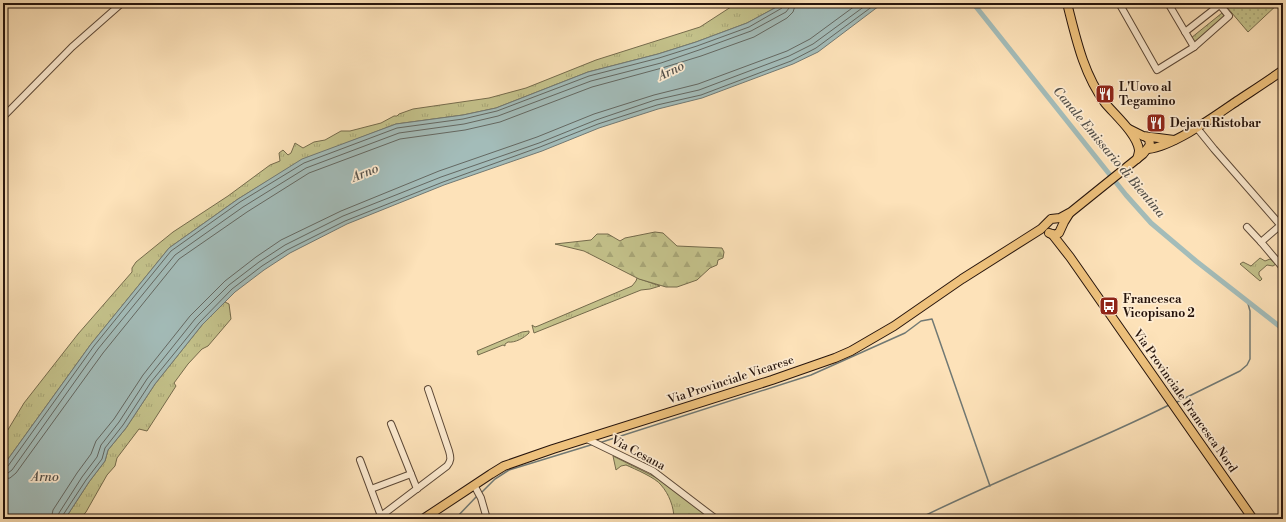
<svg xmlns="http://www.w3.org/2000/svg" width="1286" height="522" font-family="'Libre Bodoni',serif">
<defs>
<pattern id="grass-tufts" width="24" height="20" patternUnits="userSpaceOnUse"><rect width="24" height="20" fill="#c4c28b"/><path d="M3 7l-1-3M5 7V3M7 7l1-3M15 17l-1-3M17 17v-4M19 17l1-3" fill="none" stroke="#a8a677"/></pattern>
<pattern id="forest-firs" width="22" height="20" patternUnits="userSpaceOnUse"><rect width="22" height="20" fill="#c4c28b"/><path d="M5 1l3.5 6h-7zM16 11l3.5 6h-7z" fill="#a8a677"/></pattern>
<pattern id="park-dots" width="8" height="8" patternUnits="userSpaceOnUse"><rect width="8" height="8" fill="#c4c28b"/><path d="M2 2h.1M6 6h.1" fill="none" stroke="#a8a677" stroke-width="1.8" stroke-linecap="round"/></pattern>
</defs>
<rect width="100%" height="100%" fill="#fde2b9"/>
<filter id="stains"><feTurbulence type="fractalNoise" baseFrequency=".005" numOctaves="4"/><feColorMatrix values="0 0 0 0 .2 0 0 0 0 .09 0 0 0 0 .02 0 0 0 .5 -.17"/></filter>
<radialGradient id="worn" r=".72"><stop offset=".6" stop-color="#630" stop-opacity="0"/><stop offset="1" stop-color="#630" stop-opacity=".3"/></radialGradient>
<g fill="url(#grass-tufts)" stroke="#756b4c">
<polygon points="737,3 784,3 747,23 696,42 658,54 588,72 496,108 463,115 396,124 302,160 238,199 169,248 91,344 3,466 3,438 24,403 78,334 132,272 132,268 136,262 173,232 228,196 270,165 280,161 279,153 283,150 288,155 291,153 295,143 303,148 314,142 325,140 341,131 350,131 381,123 394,116 397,116 399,114 413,109 489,98 526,88 596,60 700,27"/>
<polygon points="1222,13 1224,16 1195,44 1191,38"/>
<polygon points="1260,258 1265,261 1270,259 1276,264 1273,266 1267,265 1259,272 1259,275 1262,279 1260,281 1240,264 1243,262 1251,266"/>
<polygon points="637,278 660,286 650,289 641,290 534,333 532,325 535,327 538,326 632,286 636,281"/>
<polygon points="225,302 229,304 231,319 208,346 202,349 188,364 174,383 176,386 147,431 139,429 117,458 115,466 107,475 86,512 80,519 65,519 89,482 105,461 108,450 126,428 155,384 202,325"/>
<path d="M529,331v2c-5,5 -14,10 -21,9l-3,2v2l-2,-1 -25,10 -1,-4 45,-19z"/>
<path d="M613,456l48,24 50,39h-37c0,-12 -5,-25 -13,-34 -5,-7 -26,-16 -35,-20l-5,1 -5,4z"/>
</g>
<polygon fill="url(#forest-firs)" stroke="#756b4c" points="655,232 663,233 677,246 722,248 724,252 723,258 718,260 717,265 710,268 697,280 677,287 666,287 639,279 584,251 555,244 591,240 597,234 608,234 620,241 625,238"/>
<polygon fill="url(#park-dots)" stroke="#756b4c" points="1230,3 1279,3 1248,32 1226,6"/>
<polygon fill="#a3bcb9" stroke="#717974" points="784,3 883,3 818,52 793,64 702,98 658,109 599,128 542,151 444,185 347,224 290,253 264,270 235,292 202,325 155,384 126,428 108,450 105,461 89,482 65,519 3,519 3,466 91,344 169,248 238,199 302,159 396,124 463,115 496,108 588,72 658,54 696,42 747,23"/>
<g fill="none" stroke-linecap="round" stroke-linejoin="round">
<g stroke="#646862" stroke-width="1">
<polyline points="3,468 8,466 94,346 171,251 240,202 304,163 397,128 463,119 497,111 589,76 659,58 697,46 749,27 782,8 785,3"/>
<polyline points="3,473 8,473 12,470 98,349 175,255 243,207 306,168 399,133 464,124 498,116 591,81 661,63 699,50 751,31 786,12 789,8 790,3"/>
<polyline points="3,479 10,478 16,473 103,353 179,259 247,212 309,173 400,139 465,130 500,122 592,87 662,68 701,56 754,37 787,18 793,12 796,3"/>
<polyline points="51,519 53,510 77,473 91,454 96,441 114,419 143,375 190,316 225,281 256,257 281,240 341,211 439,171 537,137 594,114 654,95 698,84 787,51 810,39 859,3"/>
<polyline points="57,519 59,513 82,477 97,457 101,445 119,422 147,379 195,319 229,285 259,262 285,245 343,216 441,177 539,143 596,120 655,100 699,90 789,56 813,44 869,3"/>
<polyline points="62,519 63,515 86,480 102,459 105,448 123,425 151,382 199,323 232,289 262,266 287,250 345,221 443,182 540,147 598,124 657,105 701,95 791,61 816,48 877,3"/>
</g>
<g stroke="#717974" stroke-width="1.5">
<polyline points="1175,403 1240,371 1247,365 1250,359 1250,311 1247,300"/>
<polyline points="599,443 811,375 905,333 921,321 932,319 990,486"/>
<polyline points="480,494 495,479 509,470 594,444"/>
<polyline points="455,519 477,496"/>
<path d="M918,519c82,-41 169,-73 251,-114"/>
</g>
<polyline stroke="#a3bcb9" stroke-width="5" points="973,3 1126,195 1151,223 1196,261 1283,329"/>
<g stroke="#5c4837" stroke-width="8">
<g id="minor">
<polyline points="1119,3 1157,70 1194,47 1229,16 1220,5"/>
<polyline points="1168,3 1194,47"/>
<polyline points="1185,32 1222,3"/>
<polyline points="3,117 72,47 122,3"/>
<polyline points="1197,128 1214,149 1283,228"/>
<polyline points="1283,223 1261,242 1283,268"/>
<polyline points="1247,227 1261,242"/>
<polyline points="391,424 417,489"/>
<polyline points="587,439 653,471 716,519"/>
<polyline points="360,460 381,516"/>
<polyline points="474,485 481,498 487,519"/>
<polyline points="371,489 411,474"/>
<path d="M377,519l70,-53c4,-5 4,-8 2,-15l-21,-62"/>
</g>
</g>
<g stroke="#26140c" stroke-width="10">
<g id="major">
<path d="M1067,3c9,35 16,70 38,100 10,12 32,31 34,47 0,3 -1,6 -2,9"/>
<polyline points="1129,129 1143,136 1174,140"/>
<path d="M1148,149c26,-3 67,-33 89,-48 15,-10 31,-20 46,-31"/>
<polyline points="1049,233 1054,235 1059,233 1064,222 1069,214"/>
<polyline points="1052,234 1070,257 1253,519"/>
<polyline points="423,519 491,474 504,466 553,449 772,380 835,358 851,351 894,326 962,279 1041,229 1051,219 1060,218 1071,212 1143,154 1150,145 1149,139 1146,137"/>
</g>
</g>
<use href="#minor" stroke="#feecd2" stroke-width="6"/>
<use href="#major" stroke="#eec17c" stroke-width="8"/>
</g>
<defs>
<g id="restaurant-square" transform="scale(1)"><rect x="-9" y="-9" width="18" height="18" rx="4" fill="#8f2418" stroke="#feecd2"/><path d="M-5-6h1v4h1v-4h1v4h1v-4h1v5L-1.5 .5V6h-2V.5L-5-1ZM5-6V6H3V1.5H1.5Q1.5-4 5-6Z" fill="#fff"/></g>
<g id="bus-square" transform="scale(1)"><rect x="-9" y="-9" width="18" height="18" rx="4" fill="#8f2418" stroke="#feecd2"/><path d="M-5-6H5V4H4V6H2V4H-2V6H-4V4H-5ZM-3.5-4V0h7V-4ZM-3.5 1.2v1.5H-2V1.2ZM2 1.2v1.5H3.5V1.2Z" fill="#fff"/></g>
</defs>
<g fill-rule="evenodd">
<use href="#restaurant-square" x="1105" y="94"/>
<use href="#restaurant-square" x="1156" y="123"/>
<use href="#bus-square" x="1109" y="306"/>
</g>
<g text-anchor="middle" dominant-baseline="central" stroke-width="3.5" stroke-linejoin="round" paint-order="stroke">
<g font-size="12" font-weight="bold" fill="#26140c" stroke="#feecd2" text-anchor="start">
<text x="1119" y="87">L'Uovo al<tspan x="1119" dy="14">Tegamino</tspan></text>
<text x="1170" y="123">Dejavu Ristobar</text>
<text x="1123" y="299">Francesca<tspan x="1123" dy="14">Vicopisano 2</tspan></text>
</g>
<g font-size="12" fill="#26140c" stroke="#feecd2">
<text transform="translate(731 380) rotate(-18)">Via Provinciale Vicarese</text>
<text transform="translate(1185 401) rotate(55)">Via Provinciale Francesca Nord</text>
<text transform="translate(638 453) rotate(28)">Via Cesana</text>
</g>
<g font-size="13" font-style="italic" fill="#524f49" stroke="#feecd2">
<text transform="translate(671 71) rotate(-26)">Arno</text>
<text transform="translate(1109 152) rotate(50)">Canale Emissario di Bientina</text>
<text transform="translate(365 173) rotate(-22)">Arno</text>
<text x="45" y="477">Arno</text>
</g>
</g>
<rect width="1286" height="522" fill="none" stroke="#fde2b9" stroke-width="16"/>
<rect x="4" y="4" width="1278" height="514" fill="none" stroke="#26140c" stroke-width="2"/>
<rect x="8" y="8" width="1270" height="506" fill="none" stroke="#26140c"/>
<rect width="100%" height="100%" filter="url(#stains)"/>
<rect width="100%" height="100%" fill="url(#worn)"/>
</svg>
